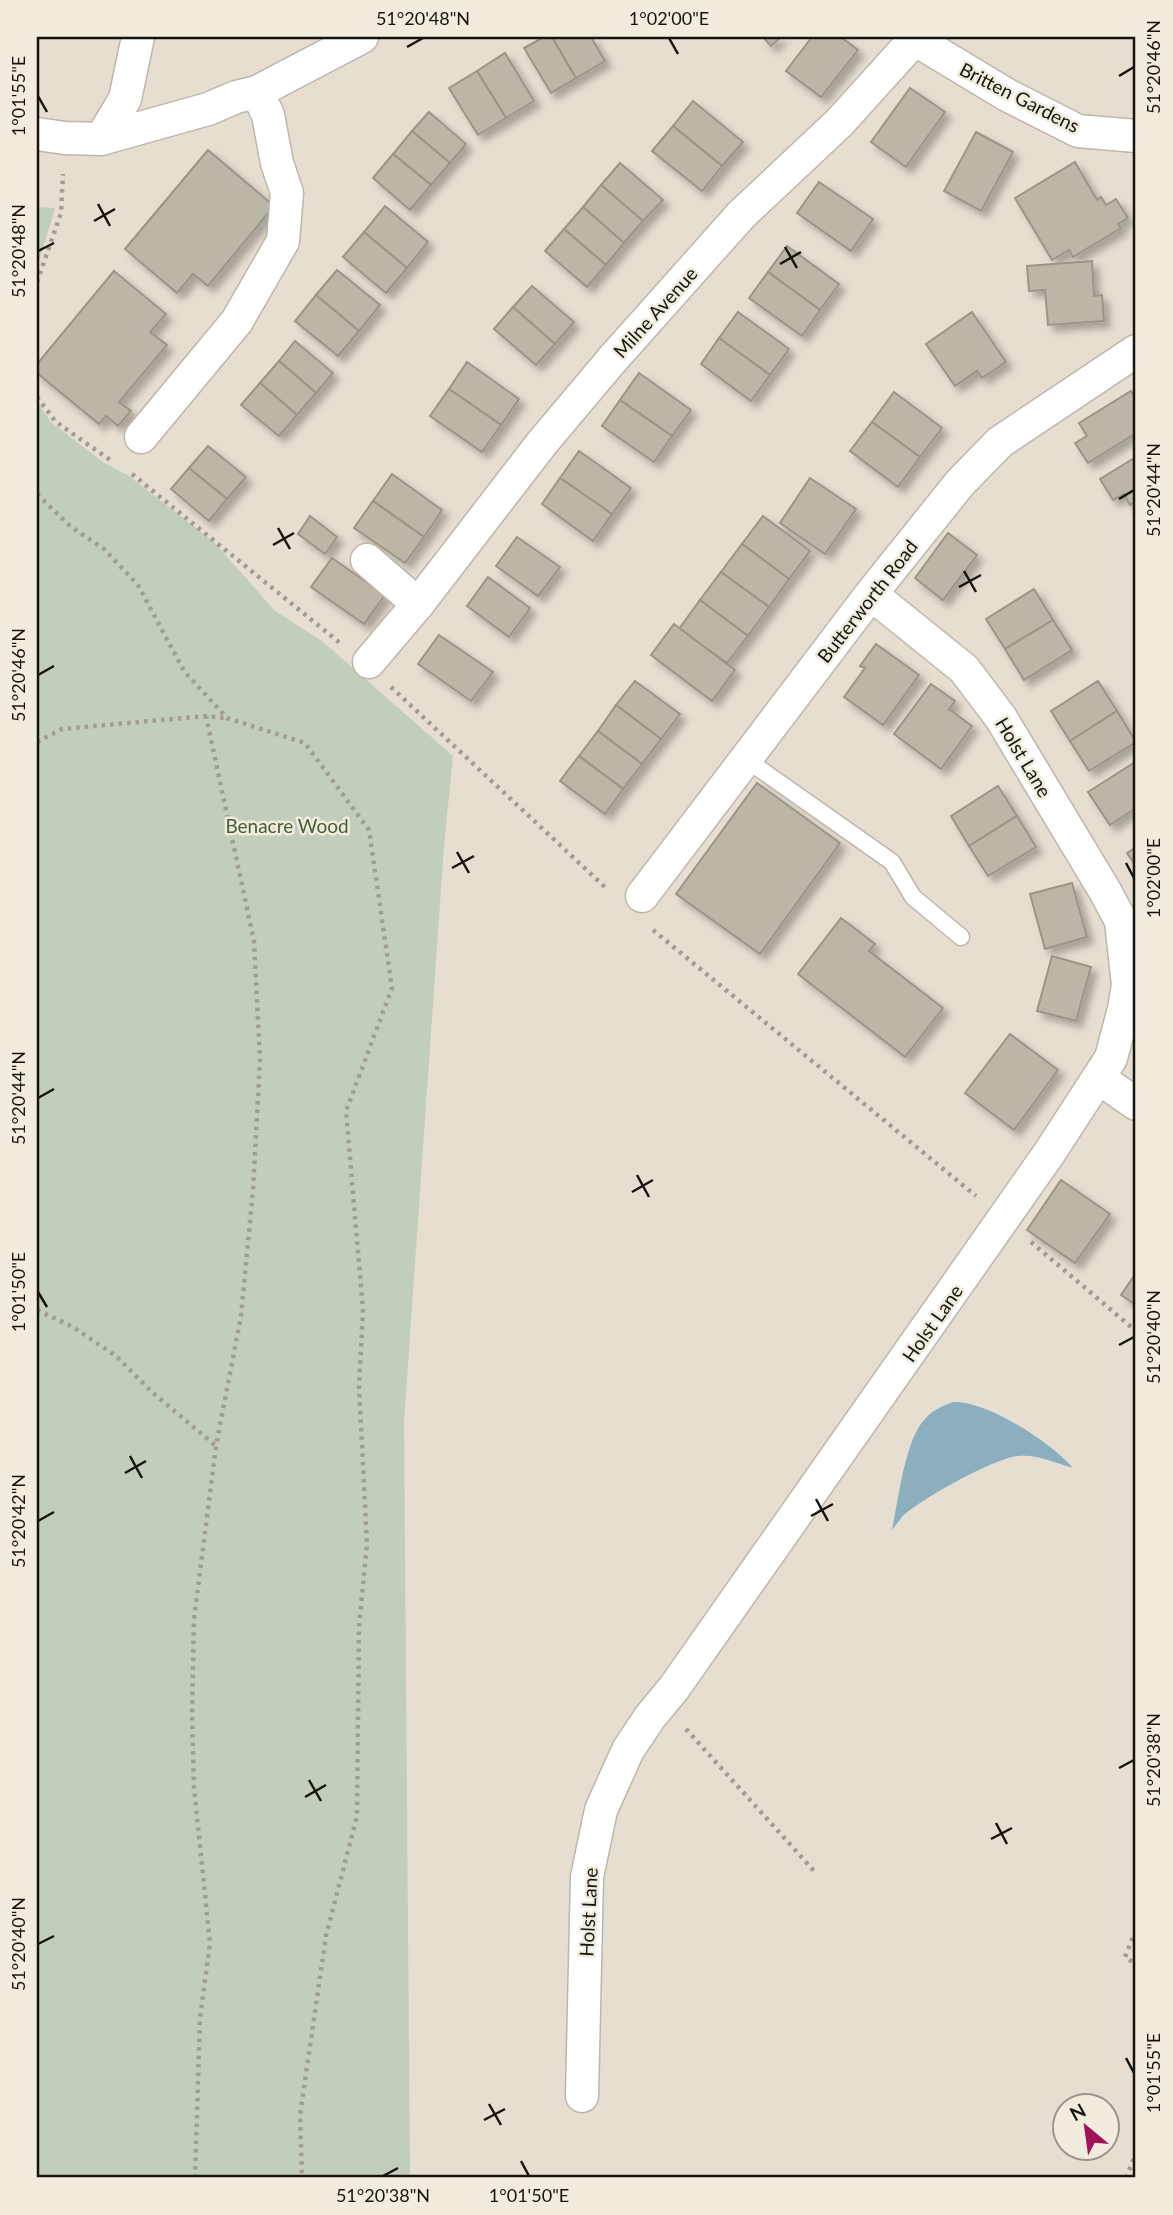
<svg xmlns="http://www.w3.org/2000/svg" width="1173" height="2215" font-family="Lato,sans-serif">
<defs>
<filter id="shadow"><feDropShadow dx="6" dy="6" stdDeviation="3.5" flood-color="#0004"/></filter>
</defs>
<rect width="100%" height="100%" fill="#e5ded1"/>
<g fill="#c2cebc">
<polygon points="37,207 55,208 37,268"/>
<polygon points="37,402 51,422 103,462 129,476 214,542 275,611 322,641 453,756 444,846 404,1422 410,2178 37,2178"/>
</g>
<path fill="#8cafbf" d="M953,1402c33,-2 99,41 120,66 -17,-5 -36,-14 -54,-12 -23,1 -100,44 -117,61 -3,4 -7,9 -10,13 6,-28 13,-91 33,-111 8,-9 17,-13 28,-17z"/>
<g fill="#bcb6a9" stroke="#9b9588" stroke-width="2" filter="url(#shadow)">
<polygon points="544,37 552,37 576,78 551,93 524,48"/>
<polygon points="552,37 591,37 605,61 576,78"/>
<polygon points="763,37 781,37 771,46"/>
<polygon points="812,37 841,37 858,50 821,97 786,71"/>
<polygon points="505,53 534,101 506,118 477,71"/>
<polygon points="477,71 506,118 478,135 449,88"/>
<polygon points="910,88 945,112 906,167 871,142"/>
<polygon points="693,101 743,142 722,166 673,126"/>
<polygon points="429,112 466,144 450,163 412,131"/>
<polygon points="673,126 722,166 702,191 652,151"/>
<polygon points="412,131 450,163 431,185 393,154"/>
<polygon points="976,132 1013,152 981,211 944,191"/>
<polygon points="208,150 274,206 208,286 193,274 177,293 125,249"/>
<polygon points="393,154 431,185 410,210 373,178"/>
<polygon points="1075,162 1097,200 1101,197 1106,205 1116,199 1128,218 1118,224 1121,228 1073,257 1069,250 1052,260 1015,198"/>
<polygon points="620,163 663,200 643,221 601,185"/>
<polygon points="819,182 873,219 851,251 797,213"/>
<polygon points="601,185 643,221 624,243 583,207"/>
<polygon points="385,206 428,242 407,268 364,232"/>
<polygon points="583,207 624,243 606,265 564,229"/>
<polygon points="564,229 606,265 587,287 545,251"/>
<polygon points="364,232 407,268 386,293 343,257"/>
<polygon points="787,246 839,284 820,310 768,272"/>
<polygon points="1092,261 1094,296 1102,295 1104,321 1048,325 1045,290 1029,291 1027,266"/>
<polygon points="337,270 380,305 359,331 316,295"/>
<polygon points="114,271 166,314 150,332 167,345 119,402 131,411 118,426 106,416 99,424 37,373 37,364"/>
<polygon points="768,272 820,310 802,336 749,298"/>
<polygon points="532,286 574,322 555,344 513,307"/>
<polygon points="316,295 359,331 338,356 295,321"/>
<polygon points="513,307 555,344 536,365 494,329"/>
<polygon points="738,312 789,349 770,375 719,338"/>
<polygon points="972,312 1006,362 982,378 977,371 955,386 926,344"/>
<polygon points="719,338 770,375 751,401 701,364"/>
<polygon points="295,341 333,373 316,393 279,361"/>
<polygon points="279,361 316,393 297,415 260,383"/>
<polygon points="467,362 519,399 501,425 449,389"/>
<polygon points="639,373 691,410 672,436 620,400"/>
<polygon points="260,383 297,415 279,436 241,405"/>
<polygon points="449,389 501,425 482,452 430,416"/>
<polygon points="1131,391 1136,400 1136,433 1088,463 1075,443 1087,436 1079,423"/>
<polygon points="894,392 942,428 920,457 872,422"/>
<polygon points="620,400 672,436 654,462 602,426"/>
<polygon points="872,422 920,457 898,487 850,451"/>
<polygon points="208,446 246,477 227,499 189,468"/>
<polygon points="579,451 631,488 612,514 560,478"/>
<polygon points="1136,457 1136,501 1130,505 1124,494 1113,500 1100,479"/>
<polygon points="189,468 227,499 209,521 171,489"/>
<polygon points="392,474 442,510 424,537 373,501"/>
<polygon points="560,478 612,514 593,541 542,504"/>
<polygon points="810,478 856,509 825,554 780,523"/>
<polygon points="373,501 424,537 405,563 354,528"/>
<polygon points="310,516 337,537 325,554 298,534"/>
<polygon points="763,516 810,551 789,579 742,544"/>
<polygon points="948,533 977,555 943,600 915,578"/>
<polygon points="517,537 560,567 538,596 496,566"/>
<polygon points="742,544 789,579 769,607 721,572"/>
<polygon points="332,558 385,595 364,624 311,587"/>
<polygon points="721,572 769,607 748,636 700,600"/>
<polygon points="488,577 530,608 509,637 467,606"/>
<polygon points="1034,589 1053,620 1005,649 986,619"/>
<polygon points="700,600 748,636 727,663 679,629"/>
<polygon points="1053,620 1072,650 1024,680 1005,649"/>
<polygon points="674,624 735,670 712,701 651,655"/>
<polygon points="439,635 493,672 471,701 418,664"/>
<polygon points="876,644 919,675 883,725 844,697 865,668 860,666"/>
<polygon points="635,681 680,714 661,739 616,705"/>
<polygon points="1098,681 1117,711 1070,741 1051,711"/>
<polygon points="931,684 955,701 949,709 972,726 941,769 894,734"/>
<polygon points="616,705 661,739 642,764 598,731"/>
<polygon points="1117,711 1136,742 1089,771 1070,741"/>
<polygon points="598,731 642,764 623,789 579,756"/>
<polygon points="579,756 623,789 605,814 560,781"/>
<polygon points="1135,762 1136,808 1110,825 1088,792"/>
<polygon points="757,783 840,843 760,954 676,894"/>
<polygon points="998,786 1017,816 969,846 951,816"/>
<polygon points="1017,816 1036,847 988,876 969,846"/>
<polygon points="1136,847 1136,866 1127,853"/>
<polygon points="1072,883 1087,937 1045,949 1030,894"/>
<polygon points="841,918 875,944 869,951 943,1008 905,1057 798,974"/>
<polygon points="1052,956 1091,967 1076,1021 1037,1011"/>
<polygon points="1010,1034 1058,1070 1014,1130 965,1093"/>
<polygon points="1061,1180 1110,1214 1075,1263 1027,1230"/>
<polygon points="1136,1273 1136,1305 1121,1295"/>
</g>
<g fill="none" stroke-linecap="round" stroke-linejoin="round">
<g stroke="#bdb7a9" stroke-width="19">
<polyline id="service" points="747,760 892,862 913,897 961,937"/>
</g>
<g stroke="#bdb7a9" stroke-width="35">
<g id="minor">
<polyline points="911,37 1007,95 1078,131 1136,136"/>
<polyline points="37,134 65,138 101,139 125,99 138,37"/>
<polyline points="101,139 208,109 236,97 257,92 362,37"/>
<polyline points="141,437 237,321 283,241 287,193 277,163 268,115 257,92"/>
<polyline points="367,560 418,604"/>
<polyline points="369,662 418,604 542,443 611,361 741,215 839,123 914,40"/>
<polyline points="642,896 871,594 960,483 1000,442 1136,351"/>
<polyline points="1099,1078 1136,1104"/>
<polyline points="582,2096 587,1877 601,1810 628,1750 650,1717 674,1688 1050,1152 1111,1058 1124,1009 1128,985 1121,921 1105,891 1001,718 964,669 871,594"/>
</g>
</g>
<g stroke="#a29d92" stroke-width="4.5" stroke-dasharray="3.5 5" stroke-linecap="butt">
<polyline points="37,282 61,213 63,174"/>
<polyline points="37,397 56,422 113,462"/>
<polyline points="132,474 340,643"/>
<polyline points="37,494 70,526 104,549 138,585 184,671 227,718 305,743 369,830 392,988 346,1111 363,1310 359,1387 367,1543 359,1627 357,1816 326,1936 300,2115 302,2178"/>
<polyline points="391,687 607,889"/>
<polyline points="37,742 62,729 206,716 225,718"/>
<polyline points="653,930 976,1196"/>
<polyline points="1031,1242 1136,1331"/>
<polyline points="37,1310 73,1327 116,1356 153,1393 216,1446"/>
<polyline points="686,1729 815,1872"/>
<polyline points="1136,1930 1125,1957 1136,1964"/>
<polyline points="195,2178 200,2018 210,1943 194,1788 192,1715 194,1619 216,1446 241,1316 253,1190 260,1060 254,941 206,716"/>
<polyline points="1126,2178 1136,2153"/>
</g>
<use href="#service" stroke="#fff" stroke-width="16"/>
<use href="#minor" stroke="#fff" stroke-width="32"/>
</g>
<path fill="none" stroke="#16140f" stroke-width="2.5" d="M669,38l9,16M407,47l16,-9M1119,76l15,-9M38,96l9,16M98,204l12,22M94,221l21,-12M785,247l12,21M38,251l16,-8M780,264l21,-12M1119,499l15,-9M278,528l12,21M273,545l21,-12M964,571l12,21M959,587l22,-12M38,675l16,-9M457,852l12,21M1126,863l8,15M452,868l22,-12M38,1098l16,-9M637,1175l12,22M632,1192l21,-12M38,1292l9,15M1119,1345l15,-8M130,1456l12,22M125,1473l21,-12M816,1499l12,22M811,1516l22,-12M38,1521l16,-9M1119,1768l15,-8M309,1780l12,21M305,1797l21,-12M996,1823l11,21M991,1839l21,-11M38,1944l16,-8M1126,2058l8,15M489,2104l12,21M484,2120l21,-11M521,2161l8,15M383,2176l15,-8"/>
<g text-anchor="middle" dominant-baseline="central" stroke-width="5" stroke-linejoin="round" paint-order="stroke">
<g font-size="19" fill="#16140f" stroke="#f2ecde">
<text transform="translate(1020 97) rotate(27)">Britten Gardens</text>
<text transform="translate(655 312) rotate(-48)">Milne Avenue</text>
<text transform="translate(867 601) rotate(-52)">Butterworth Road</text>
<text transform="translate(1024 757) rotate(59)">Holst Lane</text>
<text transform="translate(932 1323) rotate(-55)">Holst Lane</text>
<text transform="translate(588 1912) rotate(-87)">Holst Lane</text>
</g>
<g font-size="19" fill="#435f34" stroke="#f2ecde">
<text x="287" y="825">Benacre Wood</text>
</g>
</g>
<rect width="1173" height="2215" fill="none" stroke="#f2ecde" stroke-width="77"/>
<g transform="translate(1086 2127) rotate(331)"><circle r="33" fill="#f2ecde" stroke="#9a968b" stroke-width="2"/>
<path d="M0-5L12 26L0 18L-12 26Z" fill="#a1125a"/>
<text y="-10" font-size="19" font-weight="bold" text-anchor="middle" fill="#16140f">N</text>
</g>
<rect x="38" y="38" width="1096" height="2138" fill="none" stroke="#16140f" stroke-width="2.5"/>
<g font-size="18" text-anchor="middle" fill="#16140f">
<text x="423" y="25">51°20'48"N</text>
<text x="669" y="25">1°02'00"E</text>
<text transform="translate(1154 67) rotate(-90)" y="6">51°20'46"N</text>
<text transform="translate(19 96) rotate(-90)" y="6">1°01'55"E</text>
<text transform="translate(19 251) rotate(-90)" y="6">51°20'48"N</text>
<text transform="translate(1154 490) rotate(-90)" y="6">51°20'44"N</text>
<text transform="translate(19 675) rotate(-90)" y="6">51°20'46"N</text>
<text transform="translate(1154 878) rotate(-90)" y="6">1°02'00"E</text>
<text transform="translate(19 1098) rotate(-90)" y="6">51°20'44"N</text>
<text transform="translate(19 1292) rotate(-90)" y="6">1°01'50"E</text>
<text transform="translate(1154 1337) rotate(-90)" y="6">51°20'40"N</text>
<text transform="translate(19 1521) rotate(-90)" y="6">51°20'42"N</text>
<text transform="translate(1154 1760) rotate(-90)" y="6">51°20'38"N</text>
<text transform="translate(19 1944) rotate(-90)" y="6">51°20'40"N</text>
<text transform="translate(1154 2073) rotate(-90)" y="6">1°01'55"E</text>
<text x="383" y="2202">51°20'38"N</text>
<text x="529" y="2202">1°01'50"E</text>
</g>
</svg>
